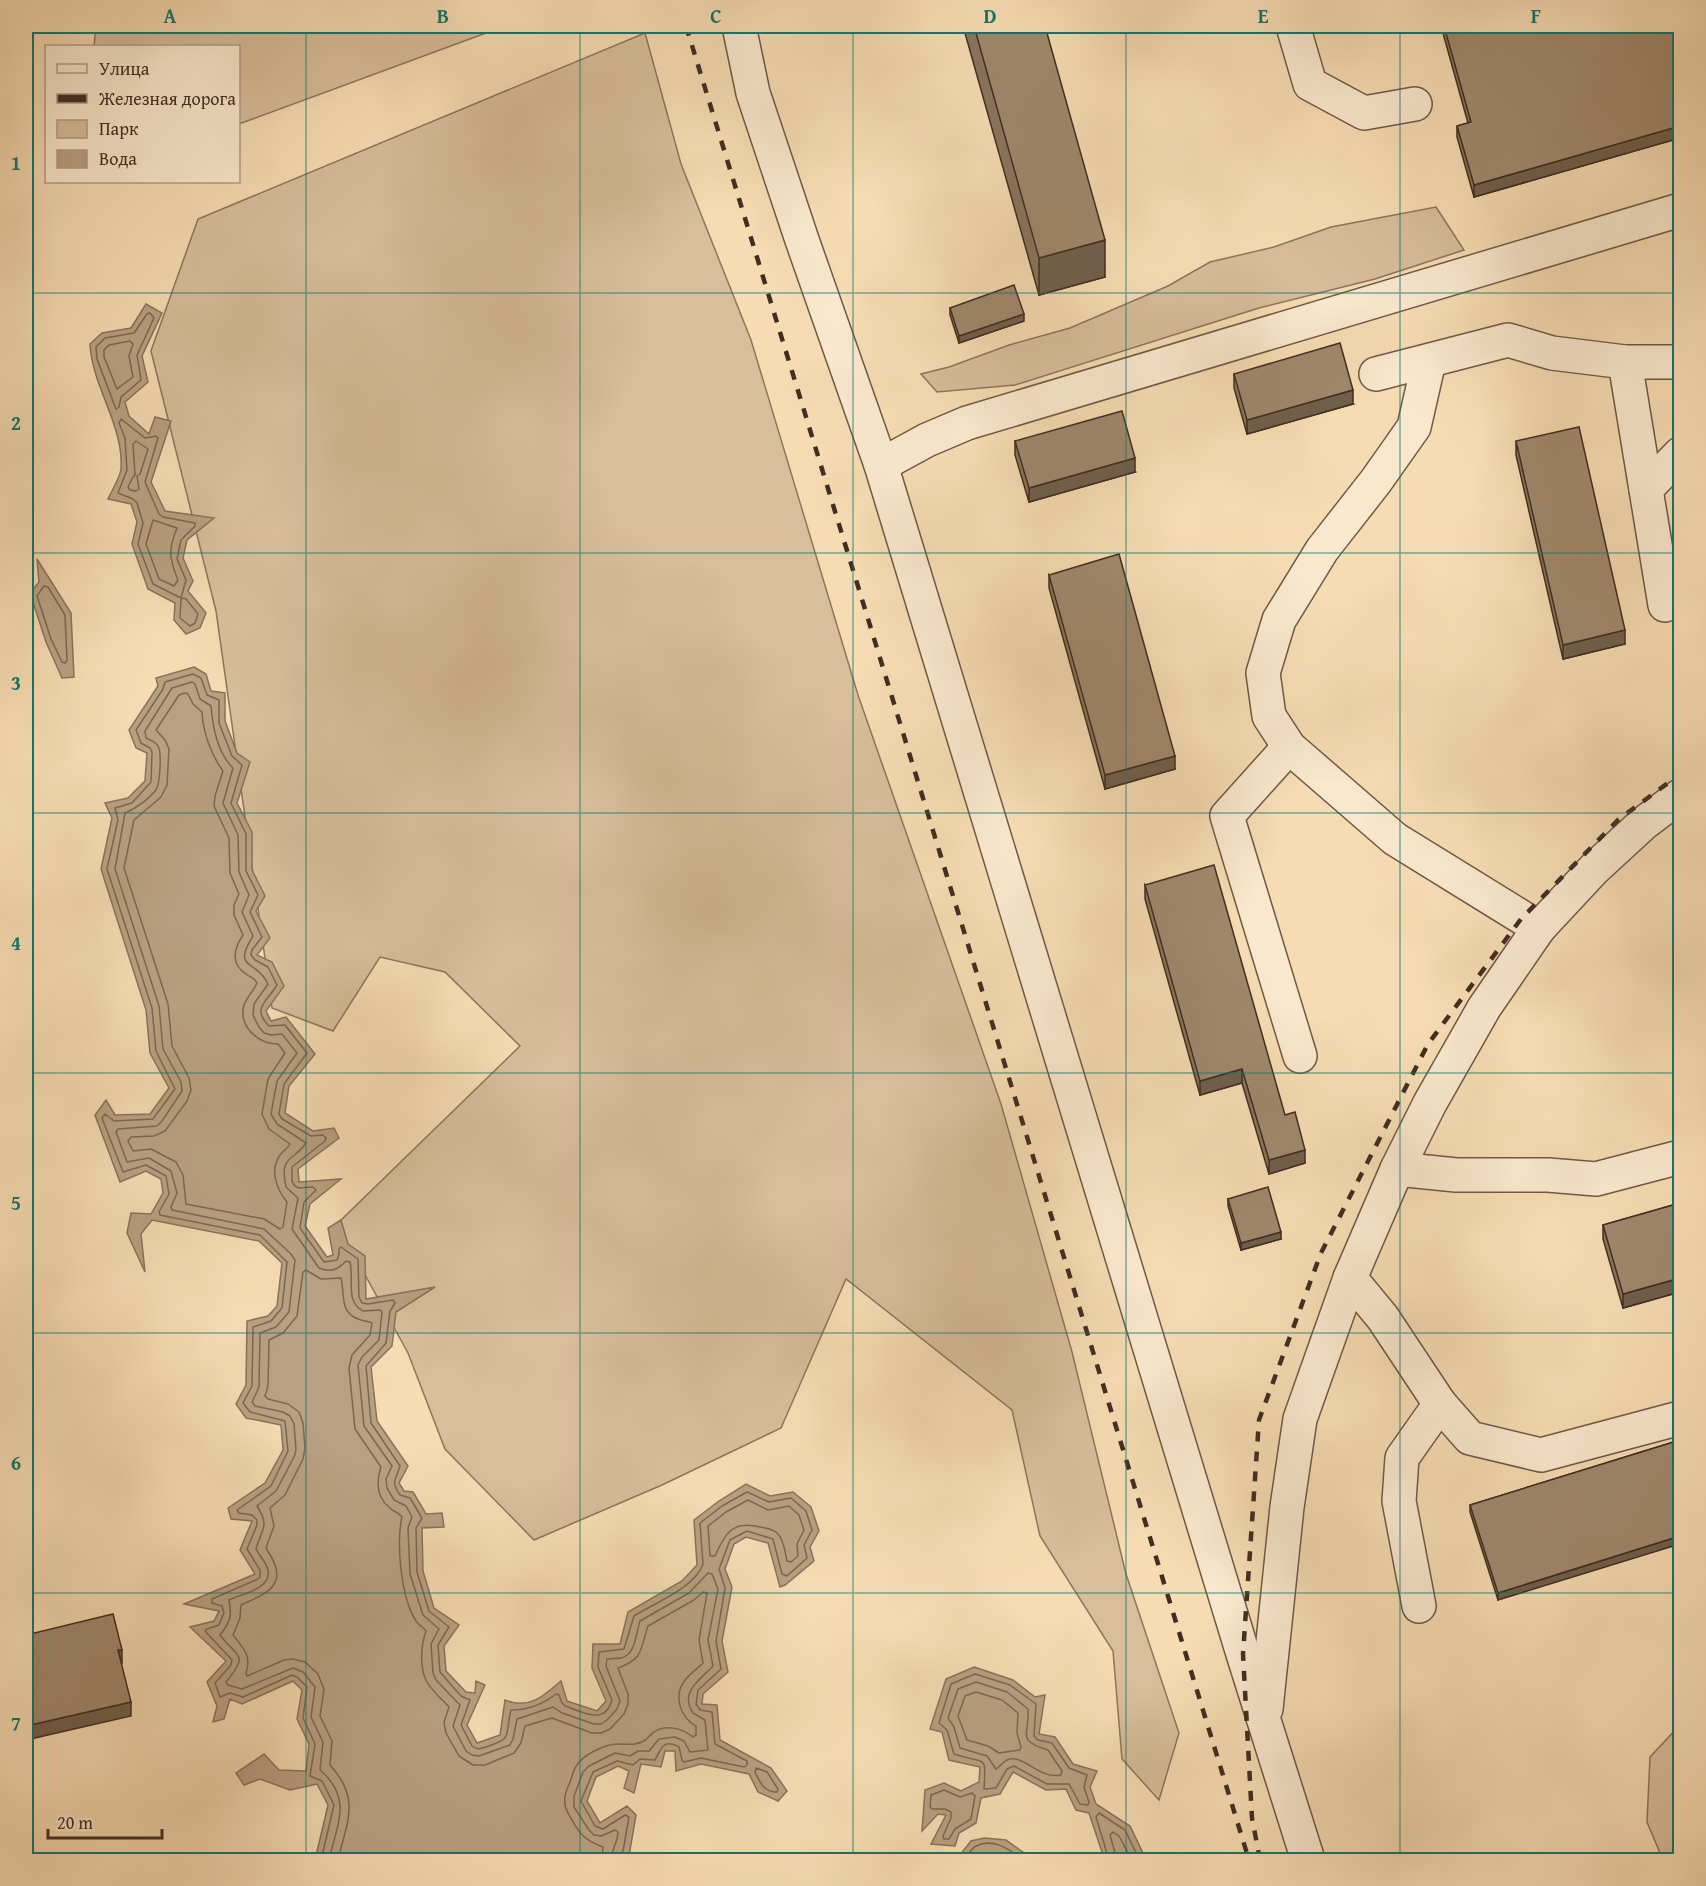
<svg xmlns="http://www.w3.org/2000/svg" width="1706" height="1886" font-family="'Gentium Book Plus',serif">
<rect width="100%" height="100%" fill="#f7dcb3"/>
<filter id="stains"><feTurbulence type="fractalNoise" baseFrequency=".00333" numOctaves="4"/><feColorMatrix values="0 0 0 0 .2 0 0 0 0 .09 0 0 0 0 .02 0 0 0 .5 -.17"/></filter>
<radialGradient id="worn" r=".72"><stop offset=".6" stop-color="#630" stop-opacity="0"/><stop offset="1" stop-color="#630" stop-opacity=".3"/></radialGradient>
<g fill="#d8be9a" stroke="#8c765e" stroke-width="1.5">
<polygon points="96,26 505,26 239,124 238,46 94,46"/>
<polygon points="645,33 681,164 751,340 858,695 1001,1104 1072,1352 1126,1574 1179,1733 1159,1800 1122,1759 1113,1651 1040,1536 1012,1410 846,1279 781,1428 662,1485 534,1540 445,1449 408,1353 337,1224 520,1046 445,972 380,957 333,1031 272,1008 216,611 151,351 198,219"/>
<polygon points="1436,207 1464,250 1375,279 1259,308 1015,385 937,392 921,374 949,367 1009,345 1070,328 1168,286 1210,262 1274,247 1331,227"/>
<polygon points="1680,1725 1680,1860 1663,1860 1647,1822 1650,1757"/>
</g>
<g fill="#b9a082" stroke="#89725c" stroke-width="1.5">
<path d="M146,304l16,9 -20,43 6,26 -23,20 4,14 20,18 6,-17 16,4 -20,61 14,29 49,7 -27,22 -4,18 10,23 -5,10 18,22 -6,15 -14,6 -12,-14 1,-17 -27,-14 -16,-45 5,-22 -6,-18 -23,-5c4,-9 12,-21 13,-30 3,-44 -29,-82 -31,-125l12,-11 29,-5z"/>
<polygon points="37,559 71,613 74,677 62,678 46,642 30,593 39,582"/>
<path d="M194,667l12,7 5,17 14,2v28l12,32 13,9 -13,41 15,29v38l13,26 -9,15 14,27 -13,17 15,7 12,24 -18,25 5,10 15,-4 29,37 -26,32 -4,27 28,18 21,-3 5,10 -41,31 1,13 42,-3 -31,25 -5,22 22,31 6,-2 -5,-27 13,-8 7,24 17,12 1,43 69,-12 -39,25 -4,34 -21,21 6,54 31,45 -9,17 5,8 9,1 13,22 16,-1 2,14 -22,1 1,43 11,37 25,17 -15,21 2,25 20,21 9,1 1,-12 9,4 -18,40 10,18 23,-8 5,-35c24,10 39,-4 56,-19l6,20 30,10 9,-10 -14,-33 1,-24h27l8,-32 54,-31 15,-16 -3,-45 25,-19 27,-17 24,12 23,-4 18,15 8,24 -9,16 4,14 -29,24 -5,2 -12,-44 -22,-6 -12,7 -9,25 7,18 -10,54 6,31 -25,22 -1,10 15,1 3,35 51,28 16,23 -9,10 -20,-9 -9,-18 -48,-10 -25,7 -1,-20h-10l-4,16 -20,-3 -7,29 -10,-5 5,-17 -11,-5 -22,11 -9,24 13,22 27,-17 9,9 -7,41 -11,4h-303l13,-55 -11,-21 -27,6 -30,-11 -16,6 -8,-12 28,-19 15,16 27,1 3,-27 -12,-25 5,-29 -9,-9 -51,23 -12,-5 -6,20 -11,3 4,-16 -10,-24 19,-21 -36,-34 24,-6 5,-10 -35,-7 71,-30 -15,-24 12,-29 -21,-2 -3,-11 37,-25 18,-33 -2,-25 -35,-7 -10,-14 10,-19 1,-64 21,-5 9,-10 5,-43 -23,-22 -107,-21 -11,14 4,38 -18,-39 4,-20 20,1 12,-21 -2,-14 -15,-8 -26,11 -25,-67 11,-15 9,15 35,-1 19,-26 -19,-35 -4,-43 -45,-141 11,-51 -7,-15 23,-5 17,-17 2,-28 -11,-5 -7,-18 29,-44 -2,-8z"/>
<polygon points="974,1667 1013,1680 1035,1697 1045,1695 1039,1734 1055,1737 1073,1764 1097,1771 1090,1787 1096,1804 1130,1826 1143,1853 1153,1860 1101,1860 1104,1858 1089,1813 1076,1810 1066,1789 1046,1790 1013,1772 1000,1794 981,1798 976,1823 959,1833 955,1846 931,1844 946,1815 938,1814 922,1831 925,1790 944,1783 961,1791 979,1782 980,1767 949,1760 942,1732 930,1729 946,1679"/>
<polygon points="984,1838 1006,1840 1034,1860 956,1860 971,1841"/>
</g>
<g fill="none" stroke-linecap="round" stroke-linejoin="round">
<g stroke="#7d6652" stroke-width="1.5">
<polygon points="150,313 154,318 137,355 141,380 121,397 119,407 116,409 97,359 96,347 105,338 134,333 147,314"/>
<polygon points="130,341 133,344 129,356 133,377 117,389 104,357 104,350 109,345"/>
<polygon points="121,419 145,438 156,436 158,438 145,482 159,514 163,517 195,523 195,526 181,540 177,559 186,580 181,598 153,584 138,544 143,523 137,503 133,499 118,493 127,470 125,438 119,423"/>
<polygon points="136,441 148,449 140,474 137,476 139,489 136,491 130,490 128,487 133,477 135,475 133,444"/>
<path d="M153,520l24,8c-9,22 -8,30 1,52l-4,6 -15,-7 -13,-35z"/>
<polygon points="44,586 48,587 65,615 67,660 65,663 62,662 51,639 37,596"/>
<polygon points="183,598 186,599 198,614 195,623 190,626 180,618 181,600"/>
<path d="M185,693l3,1 5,10 9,8c1,20 9,43 21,59l-8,25 -1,10 15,32 1,35 9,21 -5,11v10l9,20c-9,13 -13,29 3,39 5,4 8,3 11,9 -3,7 -10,14 -13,22 -6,21 14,39 34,39l7,9 -17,26 -6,35 7,15 21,15c-2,4 -7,7 -10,11 -11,15 -3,35 7,47l-4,25 -3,2 -16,-10 -78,-15 -3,-29 -7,-13 -25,-13 -18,2 -5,-10 3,-4 23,-1 11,-5 22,-30 4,-11 -2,-12 -17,-32 -4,-42 -44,-136 10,-48 27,-23 6,-12 2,-36 -4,-9 -9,-10 23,-35z"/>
<path d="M748,1500l20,10 21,-4 10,9 5,15 -7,14 1,12 -7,6 -4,-1c-2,-8 -3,-21 -9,-27 -4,-5 -12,-6 -18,-7 -27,-7 -35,6 -45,29h-5l-2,-30 18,-14z"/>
<path d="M975,1674l35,11 26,19 -2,32 4,4 14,3 17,25 18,7 -3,12 5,15 -1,3 -8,-1 -11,-20h-22l-33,-18 -7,3 -11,19 -12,1c2,-36 3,-24 -30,-35l-7,-24 -8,-7 12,-39z"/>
<path d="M976,1682l31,10 21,17c2,26 -13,31 20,41l14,21 -1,4c-22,5 -38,-22 -54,-15 -5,2 -7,7 -11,9l-9,-13 -27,-8 -6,-21 -6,-9 10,-29z"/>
<polygon points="976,1692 1002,1700 1018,1713 1017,1733 1021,1747 1020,1750 999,1753 988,1746 967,1740 958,1716 965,1696"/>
<path d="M756,1768l11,4 11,17 -1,3c-13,0 -17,-9 -22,-20z"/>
<polygon points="944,1790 960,1797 972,1793 975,1796 971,1819 955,1829 949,1839 944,1839 943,1836 951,1818 951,1812 945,1809 932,1809 930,1807 931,1795"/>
<path d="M321,1860l13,-55 -12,-24 -12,-5 5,-32 -12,-26 4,-31 -10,-10 -5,-2 -49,22 -13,-4 -10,4 -5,-14 16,-18 1,-5 -27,-29 2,-2 12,-4 5,-12 -2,-7 -10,-3v-4l44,-19 4,-3v-7l-13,-21 10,-24v-5l-5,-5 -13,-2 -2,-3 34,-24 17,-35 -3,-30 -35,-9 -7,-9 9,-17 1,-59 18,-6 11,-13 5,-46 -27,-27 -100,-20 -1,-3 10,-18 -3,-18 -20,-11 -23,7 -21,-54 3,-4 9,7 39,-2 22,-30 -19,-38 -4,-43 -45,-139 11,-49 -3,-12 17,-5 19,-21 1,-30 -2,-4 -9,-5 -5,-13 27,-41 2,-7 28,-8 8,4 6,17 12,5v23l13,33 10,9 -11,38 15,31v37l12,24 -8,17 12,25 -10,13 -1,5 4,5 13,7 9,18c-10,17 -26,23 -8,41l16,-1 22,28 -23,31 -5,30 3,5 29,17 12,-1 3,3 -1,3 -33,26v14l3,5 4,2 14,-1 3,3 -12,12 -4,26 24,34 13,-2 2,-5v-6l2,-2 17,12 1,38 3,6 6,1 25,-4 2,3 -5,8 -4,32 -20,23 5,57 29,43c-4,14 -10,15 0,29l10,3 12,20 -6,10 1,44 12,39 20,16 -11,18 2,27 21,24 9,4 -9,25 11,21c6,4 8,3 14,1 29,-10 18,-11 25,-37 16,0 31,-5 45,-16l3,1 3,8 3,3c18,6 40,20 47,-6l-14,-33 1,-15 25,-3 10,-33c20,-13 61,-28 69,-52l-3,-41 22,-17 25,-14 22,10 22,-4 15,13 6,19 -8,15 3,13 -20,18 -5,-2 -9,-35 -26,-8 -17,9 -11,29 6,19 -9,53 5,28 -23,21 -2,14 4,6 12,2 3,32 32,17v4l-3,2 -43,-9 -17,4 -2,-2 -3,-13c-16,-9 -18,2 -24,13l-15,-1 -7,6 -16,-4 -24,11 -12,29 14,25 8,3 22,-14 4,2 -6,34 -4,4 -1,5"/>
<path d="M329,1860c8,-36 24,-62 -9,-90l3,-28 -12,-25 4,-30 -12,-15 -10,-4 -51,21 -14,-4 -2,-3c24,-29 11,-24 -6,-47 11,-14 12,-19 9,-35 12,-6 43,-11 39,-30 -2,-8 -9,-15 -12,-21 6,-22 14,-22 1,-43l19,-15 19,-36 1,-6 -2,-25 -4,-8 -7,-4 -28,-6 -3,-4 7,-15 1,-54 16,-6 13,-15 6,-52 -4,-6 -27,-25 -92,-19 -1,-3 6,-14 -6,-22 -22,-13 -22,4 -11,-30 2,-3 39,-3 5,-5 20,-30 -1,-9 -18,-33 -4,-43 -44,-137 10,-56c11,-5 23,-13 31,-23 4,-7 6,-37 2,-44 -2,-4 -7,-6 -12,-8l-1,-7 27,-43 20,-6 3,2 5,15 11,7c2,22 6,46 22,62l-10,35 15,32 1,37 10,23 -7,17 11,24c-22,35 4,23 15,48l-14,20 -1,11 6,12 5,6 7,2 11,-1 15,19 -20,28 -6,33 6,10 29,19c-13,19 -27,12 -20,44l12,11 -6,31 27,39c11,5 20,1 27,-7l4,1c4,16 -5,40 13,49l17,-1 2,2 -3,28 -17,17 -4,8 6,61 28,40 -6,13 1,9 7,12 12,6 6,11 -4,11 2,46 13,41 16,14 -8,15 2,29 3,7 24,25 -7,21 13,25 6,4 7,1 31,-11 3,-6 4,-20 36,-12 9,6 32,11h7l6,-4 10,-11 3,-8 -14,-35 1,-7c4,-1 9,0 14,-1 15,-3 15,-26 19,-37l49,-28 19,-20 4,1 6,15 -10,51 5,26c-13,14 -34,26 -20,47l12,7 3,30 -18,2 -6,-11 -9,-4 -16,2 -10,12h-11l-8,5 -15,-3 -26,13 -6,6 -9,24v11l15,23 5,5 7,1 14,-6 3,2c0,11 -7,18 -7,28"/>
<path d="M338,1860c9,-39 23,-61 -8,-95l2,-24 -12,-25 4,-27 -6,-15 -13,-12 -12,-3 -9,1 -37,16 -1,-3c6,-18 -3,-25 -13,-38l7,-17 1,-13c16,-8 43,-15 34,-40 -2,-6 -6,-12 -9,-17l8,-22 -4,-18 15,-13 18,-36 2,-11 -2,-25 -4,-11 -11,-8 -20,-5 -3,-3 3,-10 1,-46 14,-7 14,-17 6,-44 3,-2 15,9 20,-1c4,15 -2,34 17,41 5,2 10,2 14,4l-2,12 -18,20 -3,13 6,61 26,38c-5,15 -5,30 9,41 4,4 8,4 12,9 -6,26 -1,81 14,104 3,4 7,6 10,10 -5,14 -7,37 1,51 5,9 15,17 22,25l-5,15 2,11 13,23 14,9h12l29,-12 7,-10 4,-17 27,-8 40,15h9l9,-4 14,-15 4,-10v-10l-10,-26c26,-9 22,-19 30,-42l46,-26 9,-8 4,1 -8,47 4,23c-6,6 -13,11 -18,17 -12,16 -5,37 11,46v9l-3,2c-11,-9 -27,-13 -39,-5 -4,2 -6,7 -10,9 -9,5 -18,3 -27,3 -12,0 -34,11 -40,21 -4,5 -5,12 -7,17 -5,11 -8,21 -2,31 11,20 14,26 35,34l-1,13"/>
<path d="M963,1860c4,-4 8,-11 13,-14 18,-9 35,5 48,14"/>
<polyline points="1109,1860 1096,1817 1099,1813 1125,1830 1137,1855 1143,1860"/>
<polyline points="1117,1860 1110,1835 1113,1832 1119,1836 1132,1860"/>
</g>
<g stroke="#6e5946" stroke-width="36">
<g id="minor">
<polyline points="739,26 753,93 802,240 881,465 1243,1654 1308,1860"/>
<polyline points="1293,26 1310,84 1364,113 1415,104"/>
<polyline points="1429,361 1414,427 1376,481 1322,550 1279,620 1263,673 1269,716 1289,747 1395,839 1539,928"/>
<polyline points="1625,362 1665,605"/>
<polyline points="1376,374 1508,340 1552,353 1625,362 1680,362"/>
<polyline points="881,465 927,440 967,423 1680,210"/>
<polyline points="1646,489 1680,454"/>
<polyline points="1289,747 1227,816 1300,1056"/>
<polyline points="1397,1169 1456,1175 1548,1175 1596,1179 1680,1157"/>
<polyline points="1350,1278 1383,1318 1440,1404 1470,1438 1541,1455 1680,1418"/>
<polyline points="1419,1606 1399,1501 1402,1458 1440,1404"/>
<polyline points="1266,1709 1287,1507 1300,1419 1350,1278 1397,1169 1430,1103 1484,1008 1539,928 1594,869 1644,823 1680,796"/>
</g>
</g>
<use href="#minor" stroke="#fae8ce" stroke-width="33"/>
<g stroke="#412d22" stroke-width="4.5" stroke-dasharray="10 10" stroke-linecap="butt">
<polyline points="686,26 1249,1860"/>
<polyline points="1260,1860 1252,1818 1243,1654 1259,1420 1321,1253 1428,1044 1521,919 1618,820 1680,774"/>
</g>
</g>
<g fill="#8a755e" stroke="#412d22" stroke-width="1.5">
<polygon points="963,26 1045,26 1105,277 1039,295"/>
<polygon points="1441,26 1680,26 1680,138 1474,197 1457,137 1457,126 1468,123"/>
<polygon points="950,308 1024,321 959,343 950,315"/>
<polygon points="1234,374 1353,404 1247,434 1234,388"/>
<polygon points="1015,441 1135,472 1029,502 1015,455"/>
<polygon points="1516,441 1625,644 1563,659 1516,455"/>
<polygon points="1049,575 1175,769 1105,789 1049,588"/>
<polygon points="1145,885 1285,1115 1305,1163 1269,1174 1242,1083 1200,1095 1145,899"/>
<polygon points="1228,1199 1281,1239 1241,1250 1228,1206"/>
<polygon points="1680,1203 1680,1292 1623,1308 1603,1239 1603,1225"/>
<polygon points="1680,1440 1498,1600 1470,1512 1470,1505"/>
</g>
<g fill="#705f4c" stroke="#412d22" stroke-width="1.5">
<polygon points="1680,126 1680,138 1474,197 1474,185"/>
<polygon points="1105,240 1105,277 1039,295 1039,258"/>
<polygon points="1024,314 1024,321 959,343 959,336"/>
<polygon points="1353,390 1353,404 1247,434 1247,420"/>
<polygon points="1135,458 1135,472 1029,502 1029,488"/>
<polygon points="1625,630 1625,644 1563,659 1563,645"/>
<polygon points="1175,756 1175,769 1105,789 1105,775"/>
<polygon points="1242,1069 1242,1083 1200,1095 1200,1081"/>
<polygon points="1305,1150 1305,1163 1269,1174 1269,1160"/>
<polygon points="1281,1232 1281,1239 1241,1250 1241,1243"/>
<polygon points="1680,1278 1680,1292 1623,1308 1623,1294"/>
<polygon points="1680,1536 1680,1544 1498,1600 1498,1593"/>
<polygon points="118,1650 122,1650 122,1664"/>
<polygon points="131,1702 131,1716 26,1740 26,1726"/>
</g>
<g fill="#a0886d" stroke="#412d22" stroke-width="1.5">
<polygon points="974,26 1045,26 1105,240 1039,258"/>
<polygon points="1444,26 1680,26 1680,126 1474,185 1457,126 1471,122"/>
<polygon points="1014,285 1024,314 959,336 950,308"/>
<polygon points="1340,343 1353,390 1247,420 1234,374"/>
<polygon points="1122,411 1135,458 1029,488 1015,441"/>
<polygon points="1579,427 1625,630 1563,645 1516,441"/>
<polygon points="1119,554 1175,756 1105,775 1049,575"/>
<polygon points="1214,865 1285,1115 1295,1112 1305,1150 1269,1160 1242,1069 1200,1081 1145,885"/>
<polygon points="1268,1187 1281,1232 1241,1243 1228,1199"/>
<polygon points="1680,1203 1680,1278 1623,1294 1603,1225"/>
<polygon points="1680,1440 1680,1536 1498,1593 1470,1505"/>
<polygon points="113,1614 122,1650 118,1650 131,1702 26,1726 26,1635"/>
</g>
<path fill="none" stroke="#0f766e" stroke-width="1.5" stroke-opacity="0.55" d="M306,26v1834M580,26v1834M853,26v1834M1126,26v1834M1400,26v1834M26,293h1654M26,553h1654M26,813h1654M26,1073h1654M26,1333h1654M26,1593h1654"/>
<rect width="1706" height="1886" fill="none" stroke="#f7dcb3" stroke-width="66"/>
<rect x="45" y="45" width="195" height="138" fill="#fae8ce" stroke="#b09d89" stroke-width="1.5"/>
<rect x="57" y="64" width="30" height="9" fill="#fae8ce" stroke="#b09d89" stroke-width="1.5"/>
<text x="99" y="75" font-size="18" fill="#412d22">Улица</text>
<rect x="57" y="94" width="30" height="9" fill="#412d22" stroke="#b09d89" stroke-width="1.5"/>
<text x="99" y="105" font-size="18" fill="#412d22">Железная дорога</text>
<rect x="57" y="120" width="30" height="18" fill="#d8be9a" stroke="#b09d89" stroke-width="1.5"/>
<text x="99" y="135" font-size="18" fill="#412d22">Парк</text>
<rect x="57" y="150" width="30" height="18" fill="#b9a082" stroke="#b09d89" stroke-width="1.5"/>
<text x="99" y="165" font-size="18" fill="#412d22">Вода</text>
<path d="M48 1829v9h114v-9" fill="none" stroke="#412d22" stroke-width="3"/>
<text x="57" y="1829" font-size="18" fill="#412d22" stroke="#fae8ce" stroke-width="4.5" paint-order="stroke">20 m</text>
<rect x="33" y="33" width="1640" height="1820" fill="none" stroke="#0f766e" stroke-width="2"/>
<g font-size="20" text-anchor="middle" font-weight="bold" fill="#0f766e">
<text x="170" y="23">A</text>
<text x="443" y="23">B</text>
<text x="716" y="23">C</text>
<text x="990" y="23">D</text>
<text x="1263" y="23">E</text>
<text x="1536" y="23">F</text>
<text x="16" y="170">1</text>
<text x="16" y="430">2</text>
<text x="16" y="690">3</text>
<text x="16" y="950">4</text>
<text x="16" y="1210">5</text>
<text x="16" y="1470">6</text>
<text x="16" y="1730">7</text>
</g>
<rect width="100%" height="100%" filter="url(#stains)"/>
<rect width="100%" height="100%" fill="url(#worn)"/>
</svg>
